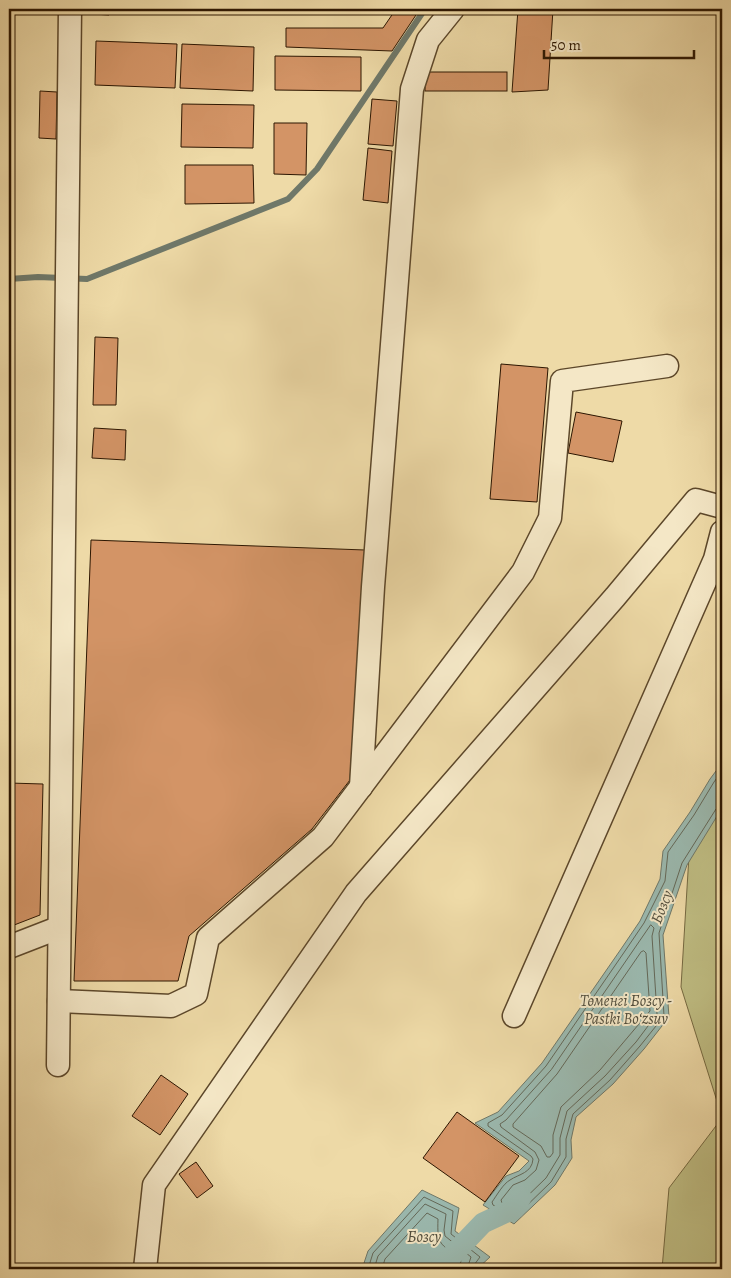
<svg xmlns="http://www.w3.org/2000/svg" width="731" height="1278" font-family="Alegreya,serif">
<rect width="100%" height="100%" fill="#eedaa7"/>
<filter id="stains"><feTurbulence type="fractalNoise" baseFrequency=".004" numOctaves="4"/><feColorMatrix values="0 0 0 0 .2 0 0 0 0 .09 0 0 0 0 .02 0 0 0 .5 -.17"/></filter>
<radialGradient id="worn" r=".72"><stop offset=".6" stop-color="#630" stop-opacity="0"/><stop offset="1" stop-color="#630" stop-opacity=".3"/></radialGradient>
<g fill="#bfbd83" stroke="#766a42">
<polygon points="722,806 722,1117 681,987 690,839"/>
<polygon points="722,1118 722,1269 662,1269 669,1188"/>
</g>
<g fill="#9bb9af" stroke="#6f7869">
<polygon points="722,763 722,808 687,865 663,935 669,1017 644,1049 613,1084 576,1117 571,1140 572,1158 555,1185 514,1224 483,1205 506,1176 519,1171 529,1161 475,1123 498,1112 542,1063 621,949 640,921 660,879 663,851 690,812 710,779"/>
<polygon points="422,1190 459,1208 455,1231 490,1257 477,1269 362,1269 368,1251"/>
</g>
<g fill="none" stroke-linecap="round" stroke-linejoin="round">
<g stroke="#646858" stroke-width="1">
<path d="M722,771l-8,11 -20,33 -26,37 -3,29 -21,42 -19,28 -79,115 -44,49 -14,8v3l43,30 2,3c-1,14 -14,15 -23,21 -7,4 -13,15 -18,22l1,3 19,12h3l36,-35 15,-25v-18l7,-25 37,-34 30,-34 24,-30 -5,-83 23,-70 34,-54 6,-3"/>
<polygon points="651,925 654,928 652,936 657,1014 636,1042 605,1076 567,1111 560,1138 560,1155 546,1178 514,1209 511,1209 502,1203 501,1200 513,1185 525,1180 536,1170 539,1160 535,1152 501,1127 500,1124 506,1120 551,1070"/>
<polygon points="644,951 646,953 650,1011 600,1070 561,1107 553,1135 553,1153 550,1157 547,1157 541,1146 513,1127 513,1124 557,1074 641,952"/>
<polyline points="368,1269 373,1253 424,1197 453,1211 451,1234 480,1257 474,1265 474,1269"/>
<polyline points="374,1269 378,1256 425,1204 446,1214 444,1230 445,1236 471,1257 467,1269"/>
<path d="M382,1269l3,-10 42,-46 11,6c-1,27 2,24 23,40l-1,10"/>
</g>
<polyline stroke="#6f7869" stroke-width="6" points="9,279 38,277 87,279 288,199 317,169 425,9"/>
<polyline stroke="#9bb9af" stroke-width="21" points="439,1269 483,1223 515,1208 521,1197"/>
</g>
<g fill="#d39466" stroke="#2c1601">
<polygon points="93,9 109,9 109,15 93,14"/>
<polygon points="396,9 420,9 392,51 286,47 286,28 383,28"/>
<polygon points="518,9 553,9 548,90 512,92"/>
<polygon points="96,41 177,44 175,88 95,85"/>
<polygon points="182,44 254,47 253,91 180,88"/>
<polygon points="275,56 361,57 361,91 275,90"/>
<rect x="425" y="72" width="82" height="19"/>
<polygon points="40,91 57,92 56,139 39,138"/>
<polygon points="372,99 397,101 393,146 368,144"/>
<polygon points="182,104 254,105 253,148 181,147"/>
<polygon points="274,123 307,123 306,175 274,174"/>
<polygon points="368,148 392,151 388,203 363,200"/>
<polygon points="185,165 253,165 254,203 185,204"/>
<polygon points="95,337 118,338 116,405 93,405"/>
<polygon points="501,364 548,368 537,502 490,499"/>
<polygon points="576,412 622,421 613,462 568,453"/>
<polygon points="94,428 126,430 125,460 92,458"/>
<polygon points="91,540 365,550 350,780 312,829 189,936 178,981 74,981"/>
<polygon points="9,783 43,784 40,915 9,927"/>
<polygon points="9,970 14,982 9,985"/>
<polygon points="161,1075 188,1094 160,1135 132,1116"/>
<polygon points="457,1112 519,1156 485,1202 423,1158"/>
<polygon points="196,1162 213,1186 197,1198 179,1174"/>
</g>
<g fill="none" stroke-linecap="round" stroke-linejoin="round">
<g stroke="#5c472a" stroke-width="25">
<g id="minor">
<polyline points="361,787 373,587 412,89 428,40 453,9"/>
<polyline points="9,947 58,928"/>
<polyline points="59,1001 171,1006 196,994 208,938 323,837 523,572 550,518 562,381 667,366"/>
<polyline points="514,1016 715,559 722,532"/>
<polyline points="58,1065 70,9"/>
<polyline points="145,1269 154,1185 356,893 615,597 696,500 722,507"/>
</g>
</g>
<use href="#minor" stroke="#f4e7c6" stroke-width="22"/>
</g>
<g text-anchor="middle" dominant-baseline="central" stroke-width="4" stroke-linejoin="round" paint-order="stroke">
<g font-size="16" font-style="italic" fill="#534f3e" stroke="#f4e7c6">
<text transform="translate(662 907) rotate(-68)">Бозсу</text>
<text x="626" y="1001">Төменгі Бозсу -<tspan x="626" dy="18">Pastki Boʻzsuv</tspan></text>
<text x="424" y="1237">Бозсу</text>
</g>
</g>
<rect width="731" height="1278" fill="none" stroke="#eedaa7" stroke-width="30"/>
<rect x="10" y="10" width="711" height="1258" fill="none" stroke="#2c1601" stroke-width="2.5"/>
<rect x="15" y="15" width="701" height="1248" fill="none" stroke="#2c1601"/>
<path d="M544 50v8h150v-8" fill="none" stroke="#2c1601" stroke-width="2.5"/>
<text x="551" y="50" font-size="15" fill="#2c1601" stroke="#f4e7c6" stroke-width="4" paint-order="stroke">50 m</text>
<rect width="100%" height="100%" filter="url(#stains)"/>
<rect width="100%" height="100%" fill="url(#worn)"/>
</svg>
